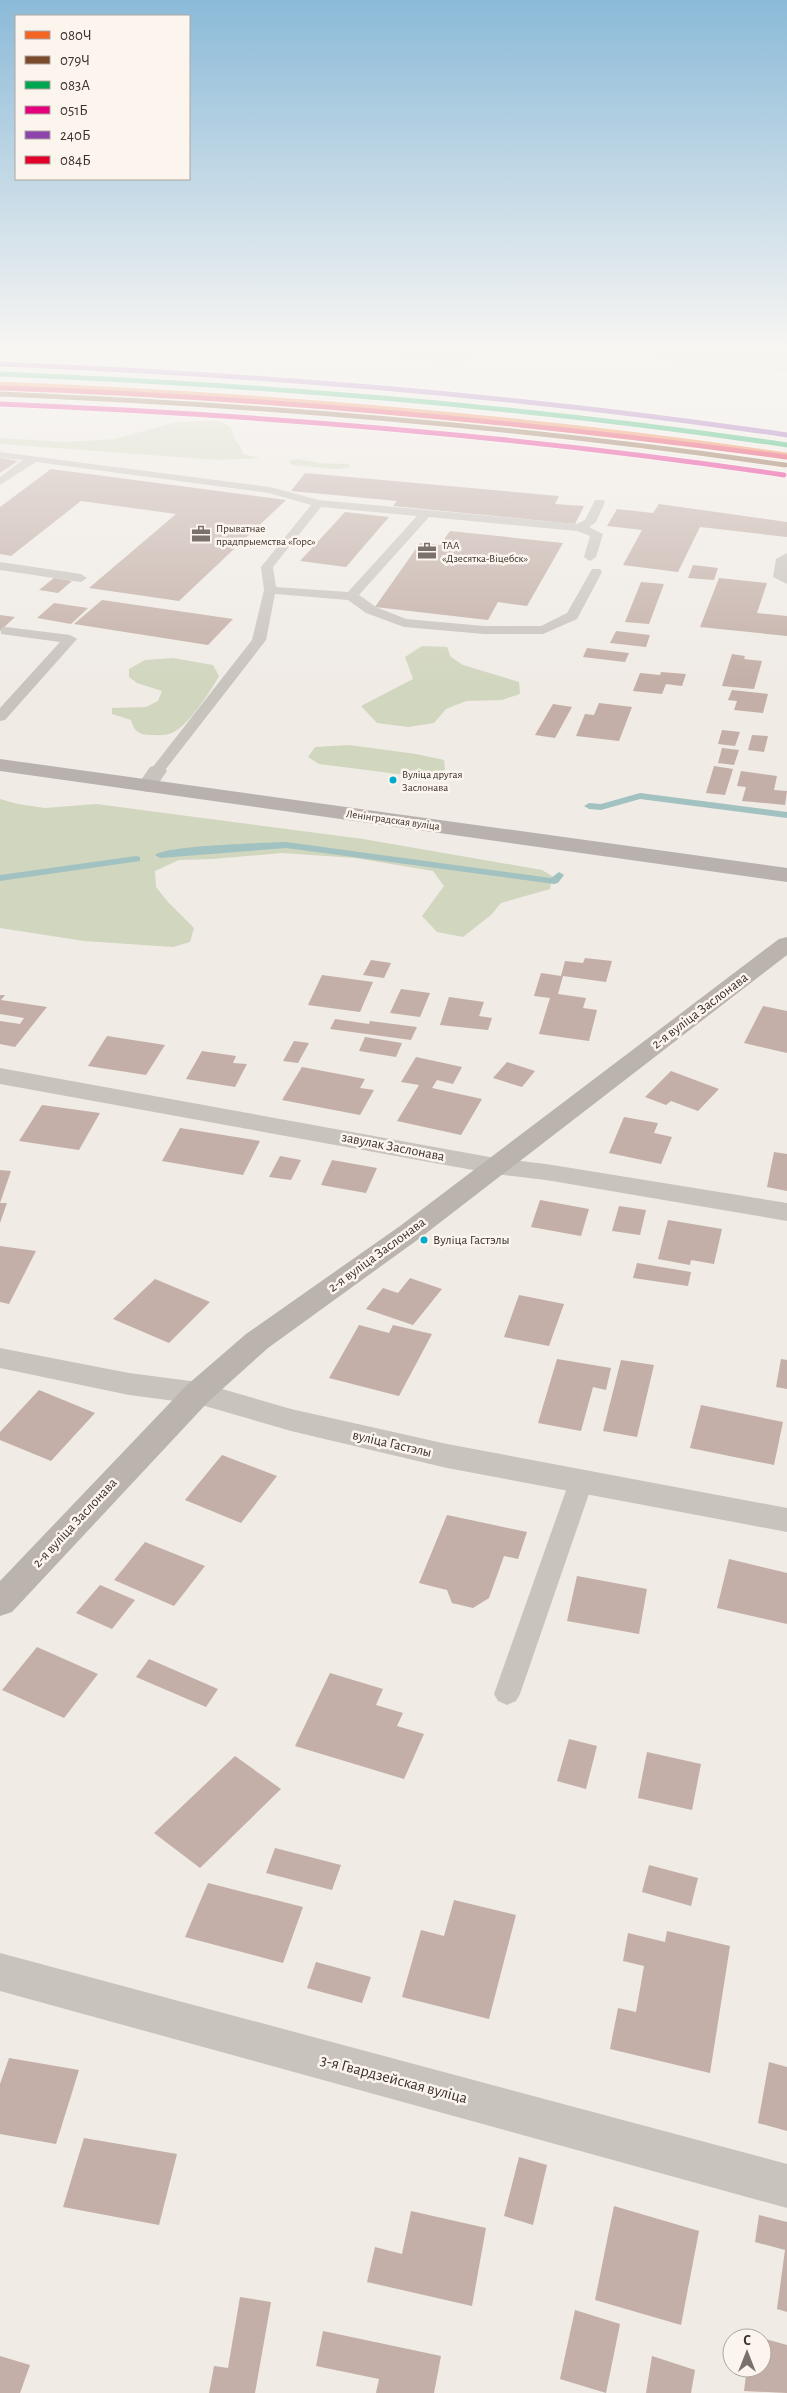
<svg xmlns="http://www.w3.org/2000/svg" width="787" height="2393" font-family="'Alegreya Sans',sans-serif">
<rect width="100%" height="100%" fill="#f0ebe5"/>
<g fill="#d1d6bf">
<polygon points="357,349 486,349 488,354 458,363 412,360"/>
<polygon points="631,349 684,349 696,352 721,353 723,349 787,349 787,371 668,361"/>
<path d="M220,421l11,7c3,13 9,15 12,26l18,4 -43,2 -218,-16v-6l65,4 50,-3 61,-17z"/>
<polygon points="297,459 319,463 348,464 351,467 337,469 292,465 289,461"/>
<polygon points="422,646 447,647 451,657 463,665 519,682 520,694 502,700 466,701 446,709 434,723 408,727 377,723 361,706 413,679 405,657"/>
<path d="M173,658l40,7 6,11c-9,16 -30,49 -47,57 -8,3 -14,2 -23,2 -11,-1 -15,-4 -18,-15l-19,-6v-6l34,-1 12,-6 4,-10 -25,-8 -8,-6v-8l16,-9z"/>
<polygon points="349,745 416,754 444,760 445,769 437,776 414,776 319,764 308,757 315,747"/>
<polygon points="0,799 18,804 45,808 96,804 363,839 542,870 552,876 550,889 501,903 491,915 463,937 437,932 422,916 444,886 433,871 355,858 282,853 212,859 179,860 155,871 156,887 168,902 194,928 190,942 173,947 84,941 0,928"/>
</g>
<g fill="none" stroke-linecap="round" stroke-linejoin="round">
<g fill="#a1c2c1" fill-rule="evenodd">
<polygon points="640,793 787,812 787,818 640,799 601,810 589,809 584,806 589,803 601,804"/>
<path d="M286,842l265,36 8,-6 5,3 -6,8 -4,1 -268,-36 -126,10 -5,-3c11,-10 110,-12 131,-13z"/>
<polygon points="136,856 140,857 140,861 0,881 0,875"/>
</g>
</g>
<g fill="#c3afa7">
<polygon points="0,458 18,461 0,473"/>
<polygon points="51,469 286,500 179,601 89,588 176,514 81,501 11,556 0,554 0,507"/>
<polygon points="305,473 559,496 555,504 584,506 575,524 393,506 397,501 291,491"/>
<polygon points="659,504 787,522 787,537 700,527 678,572 623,565 642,530 607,526 617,509 653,513"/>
<polygon points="345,512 389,517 346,567 300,561"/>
<polygon points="450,531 563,543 527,606 498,602 488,620 375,607 420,543 440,545"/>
<polygon points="693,565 718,568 714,580 688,578"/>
<polygon points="54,578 72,581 58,593 39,590"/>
<polygon points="719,578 767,583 757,613 787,616 787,636 700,627"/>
<polygon points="641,582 664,584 649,624 625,622"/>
<polygon points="102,600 233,619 208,645 74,624"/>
<polygon points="54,603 88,608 71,624 37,618"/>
<polygon points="0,615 15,617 0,631"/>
<polygon points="616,631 650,635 646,647 610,643"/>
<polygon points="587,648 629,653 625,662 583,657"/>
<polygon points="732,654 745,656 744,659 762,661 754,689 722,686"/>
<polygon points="661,672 686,674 682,686 666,684 662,694 633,691 640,673 660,675"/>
<polygon points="732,690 768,694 763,713 734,710 737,701 728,700"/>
<polygon points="599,703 632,707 619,741 576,736 585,714 594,715"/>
<polygon points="553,704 572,707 555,738 535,735"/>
<polygon points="722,730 740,732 735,746 718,744"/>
<polygon points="752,735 768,736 764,752 748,750"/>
<polygon points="722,748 739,750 734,765 718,763"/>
<polygon points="714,766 733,769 725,795 706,793"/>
<polygon points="741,771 777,776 774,790 787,791 785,805 742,801 746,787 737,786"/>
<polygon points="585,958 612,961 606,982 563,976 558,994 586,998 583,1008 597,1010 589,1041 539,1034 550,998 534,996 541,973 561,976 565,961 583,963"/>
<polygon points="371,960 391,963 384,978 363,975"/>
<polygon points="322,975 373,982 360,1012 308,1005"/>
<polygon points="401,989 430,993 420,1017 390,1013"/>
<polygon points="0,995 5,995 1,1000 47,1007 15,1047 0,1044 0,1021 20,1024 24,1018 0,1014"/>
<polygon points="449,997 484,1002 479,1016 492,1018 488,1030 440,1025"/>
<polygon points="763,1006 787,1011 787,1053 744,1043"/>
<polygon points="335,1019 369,1024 370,1021 417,1027 411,1040 330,1029"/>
<polygon points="107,1036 165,1045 146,1075 88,1066"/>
<polygon points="365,1037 402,1043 396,1057 359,1051"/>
<polygon points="294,1041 309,1043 298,1063 283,1061"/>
<polygon points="202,1051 236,1056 233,1063 247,1064 235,1087 186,1079"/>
<polygon points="416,1057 462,1067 453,1084 437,1080 432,1088 482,1099 461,1135 397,1121 419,1085 401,1082"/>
<polygon points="507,1062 535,1071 522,1087 493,1078"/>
<polygon points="302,1067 365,1079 360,1088 374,1090 360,1115 282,1100"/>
<polygon points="671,1071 719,1089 698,1111 671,1101 666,1105 645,1097"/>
<polygon points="42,1105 100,1113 79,1150 19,1141"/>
<polygon points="624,1117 658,1123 654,1133 672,1137 661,1164 609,1153"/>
<polygon points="180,1128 260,1141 243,1175 162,1161"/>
<polygon points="774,1152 787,1154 787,1191 767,1187"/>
<polygon points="280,1156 301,1160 291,1180 269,1177"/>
<polygon points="332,1160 377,1168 366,1193 321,1185"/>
<polygon points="0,1170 11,1171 0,1203 7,1203 0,1223"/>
<polygon points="540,1200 589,1209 581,1236 531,1227"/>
<polygon points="619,1206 646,1210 640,1235 612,1231"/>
<polygon points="668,1220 722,1229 714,1264 691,1260 690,1265 658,1259"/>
<polygon points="0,1246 36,1251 9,1304 0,1302"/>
<polygon points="637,1263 691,1272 688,1286 633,1278"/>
<polygon points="410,1278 442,1289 413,1325 366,1309 383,1288 398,1293"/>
<polygon points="155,1279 210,1302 169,1343 113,1319"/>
<polygon points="519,1295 564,1304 549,1346 504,1337"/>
<polygon points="359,1325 389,1333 393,1325 432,1334 399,1396 329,1378"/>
<polygon points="557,1359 611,1368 606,1390 593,1387 581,1431 538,1423"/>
<polygon points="781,1359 787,1360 787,1389 776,1387"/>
<polygon points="621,1360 654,1365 637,1437 603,1431"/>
<polygon points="39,1390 95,1413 51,1461 0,1440 0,1432"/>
<polygon points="701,1405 783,1422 774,1465 690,1448"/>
<polygon points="222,1455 277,1476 241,1523 185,1500"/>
<polygon points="447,1515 527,1532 518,1559 504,1556 489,1598 473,1608 452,1603 447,1590 419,1583"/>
<polygon points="145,1542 205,1566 174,1606 114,1580"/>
<polygon points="729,1559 787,1573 787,1624 717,1608"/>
<polygon points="577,1576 647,1589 639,1634 567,1621"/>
<polygon points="100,1585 135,1600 112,1629 76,1613"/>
<polygon points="37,1647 98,1674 64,1718 2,1690"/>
<polygon points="149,1659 218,1689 206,1707 136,1677"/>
<polygon points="330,1673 383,1689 376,1705 403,1713 397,1726 424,1734 404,1779 295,1746"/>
<polygon points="569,1739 597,1746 586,1789 557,1781"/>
<polygon points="647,1752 701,1764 692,1810 638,1798"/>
<polygon points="235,1756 281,1789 200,1868 154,1833"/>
<polygon points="275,1848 341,1865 332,1890 266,1873"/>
<polygon points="649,1865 698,1878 691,1906 642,1892"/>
<polygon points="208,1883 303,1907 283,1963 185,1937"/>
<polygon points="454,1900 516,1915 489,2019 402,1997 421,1930 444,1936"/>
<polygon points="667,1931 730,1946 710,2073 610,2049 618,2008 636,2012 644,1966 623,1961 628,1933 665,1942"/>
<polygon points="316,1962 371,1977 362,2003 307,1988"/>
<polygon points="9,2058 79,2070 56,2144 0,2134 0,2084"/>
<polygon points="769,2062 787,2067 787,2131 758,2123"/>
<polygon points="84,2138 177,2154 159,2225 63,2207"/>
<polygon points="519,2157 547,2165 533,2225 504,2216"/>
<polygon points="614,2206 699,2231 681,2325 595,2300"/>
<polygon points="411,2211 486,2228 472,2306 367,2282 375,2247 402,2254"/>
<polygon points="759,2215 787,2222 787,2312 777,2309 785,2250 755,2242"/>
<polygon points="240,2297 271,2302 255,2393 209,2393 214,2366 228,2368"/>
<polygon points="575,2310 620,2324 606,2393 560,2379"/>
<polygon points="323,2331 441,2356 434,2393 376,2393 379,2379 316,2366"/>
<polygon points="762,2338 787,2345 787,2393 744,2391 747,2368 762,2368"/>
<polygon points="0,2356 30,2365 20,2393 0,2393"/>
<polygon points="652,2356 695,2370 691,2393 646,2393"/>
</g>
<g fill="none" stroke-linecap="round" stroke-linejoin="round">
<g fill="#c9c3be" fill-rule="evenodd">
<path d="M0,452l270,35 49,13 258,24 8,-4 10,-20h8l2,2 -9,20 -7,5 14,7 -7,23 -6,4 -6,-4 6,-21 -13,-5 -148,-14 -70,78 17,12 30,12 78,7h57l26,-13 25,-44h8l2,3 -25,47 -34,15h-59l-80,-7 -38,-14 -18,-13 -73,-6 -9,46 -104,134h-10l-2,-3 2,-3 100,-128 12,-50 -3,-23 50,-62 -42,-12 -233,-31 -36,23v-8l23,-17 -23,-2zM321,507l96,9 -69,76 -72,-5 -3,-20z"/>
<polygon points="787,553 787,584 773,577 776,559"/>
<polygon points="0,562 81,574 87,578 81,582 0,570"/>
<polygon points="6,627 70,635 77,639 5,720 0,721 0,708 60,642 1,634 1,628"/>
<polygon points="581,1473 589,1476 593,1482 520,1694 516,1701 507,1705 498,1701 494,1694 569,1482 573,1476"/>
</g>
<g fill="#c9c3be" fill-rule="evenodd">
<polygon points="157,765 164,767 167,771 154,790 147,792 140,790 137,786 150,767"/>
<polygon points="0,1068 495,1158 546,1164 787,1203 787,1221 546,1180 495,1174 0,1084"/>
<polygon points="0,1348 129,1373 198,1382 291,1409 447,1444 787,1508 787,1532 447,1468 291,1431 198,1404 129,1395 0,1368"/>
<polygon points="0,1953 787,2164 787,2208 0,1991"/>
</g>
<polygon fill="#bab3ae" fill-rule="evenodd" points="787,937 787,955 420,1238 268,1348 209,1401 12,1612 0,1616 0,1581 187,1385 246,1334 400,1226 779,939"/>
<polygon fill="#b8b1ad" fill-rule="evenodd" points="0,759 787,868 787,882 0,771"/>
<g stroke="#fbf5ee" stroke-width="7">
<path id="rail-1" d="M0,384c264,11 526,33 787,71"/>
</g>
<g stroke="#fbf5ee" stroke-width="7">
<path id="rail-2" d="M0,394c263,11 524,33 785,71"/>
</g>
<g stroke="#fbf5ee" stroke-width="7">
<path id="rail-3" d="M0,374c264,11 526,32 787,71"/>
</g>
<g stroke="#fbf5ee" stroke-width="7">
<path id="rail-4" d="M0,404c263,11 524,32 784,71"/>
</g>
<g stroke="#fbf5ee" stroke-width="7">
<path id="rail-5" d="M1,364c264,11 525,32 786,71"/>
</g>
<g stroke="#fbf5ee" stroke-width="7">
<path id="rail-6" d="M0,388c264,9 525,34 786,69"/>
</g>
<use href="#rail-1" stroke="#f26522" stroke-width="5"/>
<use href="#rail-2" stroke="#7a4b2a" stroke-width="5"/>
<use href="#rail-3" stroke="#00a651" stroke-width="5"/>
<use href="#rail-4" stroke="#e5007d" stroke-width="5"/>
<use href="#rail-5" stroke="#8e44ad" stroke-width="5"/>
<use href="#rail-6" stroke="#e4002b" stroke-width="5"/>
</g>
<linearGradient id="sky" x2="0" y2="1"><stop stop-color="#8bbad8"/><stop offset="0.51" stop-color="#f8f6f3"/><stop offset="1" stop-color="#f8f6f3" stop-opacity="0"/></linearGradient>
<rect width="787" height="684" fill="url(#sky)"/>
<defs>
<g id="office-bare" transform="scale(1.5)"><path d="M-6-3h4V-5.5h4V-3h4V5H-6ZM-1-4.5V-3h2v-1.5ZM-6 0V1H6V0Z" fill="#7a716c" stroke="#fbf5ee" stroke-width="2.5" paint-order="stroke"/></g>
</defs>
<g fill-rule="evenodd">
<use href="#office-bare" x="201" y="534"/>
<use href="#office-bare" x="427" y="551"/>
</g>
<g fill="#00a9ce" stroke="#fbf5ee" stroke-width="2">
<circle cx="393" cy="780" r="4.5"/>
<circle cx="424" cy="1240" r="4.5"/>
</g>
<g text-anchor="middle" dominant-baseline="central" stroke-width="5" stroke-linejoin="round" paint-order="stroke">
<g font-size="11" fill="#3b302b" stroke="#fbf5ee" text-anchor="start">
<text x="216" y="528">Прыватнае<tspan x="216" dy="13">прадпрыемства «Горс»</tspan></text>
<text x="442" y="545">ТАА<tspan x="442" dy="13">«Дзесятка-Віцебск»</tspan></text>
</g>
<g font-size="11" fill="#3b302b" stroke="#fbf5ee" text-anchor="start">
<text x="402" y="774">Вуліца другая<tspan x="402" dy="13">Заслонава</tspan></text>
</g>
<g font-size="11" fill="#3b302b" stroke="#fbf5ee">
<text transform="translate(393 820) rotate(8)">Ленінградская вуліца</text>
</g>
<g font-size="13" fill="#3b302b" stroke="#fbf5ee" text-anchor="start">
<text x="433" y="1240">Вуліца Гастэлы</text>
</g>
<g font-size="14" fill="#3b302b" stroke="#fbf5ee">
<text transform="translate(700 1011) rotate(-37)">2-я вуліца Заслонава</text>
<text transform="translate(393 1147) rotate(11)">завулак Заслонава</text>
<text transform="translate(377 1255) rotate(-36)">2-я вуліца Заслонава</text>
<text transform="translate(392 1444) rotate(13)">вуліца Гастэлы</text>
<text transform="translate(75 1523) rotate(-47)">2-я вуліца Заслонава</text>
</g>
<g font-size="16" fill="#3b302b" stroke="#fbf5ee">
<text transform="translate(394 2079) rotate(15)">3-я Гвардзейская вуліца</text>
</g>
</g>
<rect x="15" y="15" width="175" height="165" fill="#fbf5ee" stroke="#aea6a0"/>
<rect x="25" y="31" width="25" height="8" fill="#f26522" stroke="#aea6a0"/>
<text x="60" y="40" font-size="15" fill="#3b302b">080Ч</text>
<rect x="25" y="56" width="25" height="8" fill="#7a4b2a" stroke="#aea6a0"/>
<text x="60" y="65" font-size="15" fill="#3b302b">079Ч</text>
<rect x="25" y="81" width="25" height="8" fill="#00a651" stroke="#aea6a0"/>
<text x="60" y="90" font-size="15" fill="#3b302b">083А</text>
<rect x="25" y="106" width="25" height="8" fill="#e5007d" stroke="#aea6a0"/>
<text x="60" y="115" font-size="15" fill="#3b302b">051Б</text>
<rect x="25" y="131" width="25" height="8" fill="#8e44ad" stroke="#aea6a0"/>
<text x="60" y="140" font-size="15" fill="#3b302b">240Б</text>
<rect x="25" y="156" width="25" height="8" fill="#e4002b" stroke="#aea6a0"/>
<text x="60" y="165" font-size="15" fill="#3b302b">084Б</text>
<g transform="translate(747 2353)"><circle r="24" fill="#fbf5ee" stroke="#aea6a0"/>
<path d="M0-4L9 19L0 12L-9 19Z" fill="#7a716c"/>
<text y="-8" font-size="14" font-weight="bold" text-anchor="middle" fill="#3b302b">С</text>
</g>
</svg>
